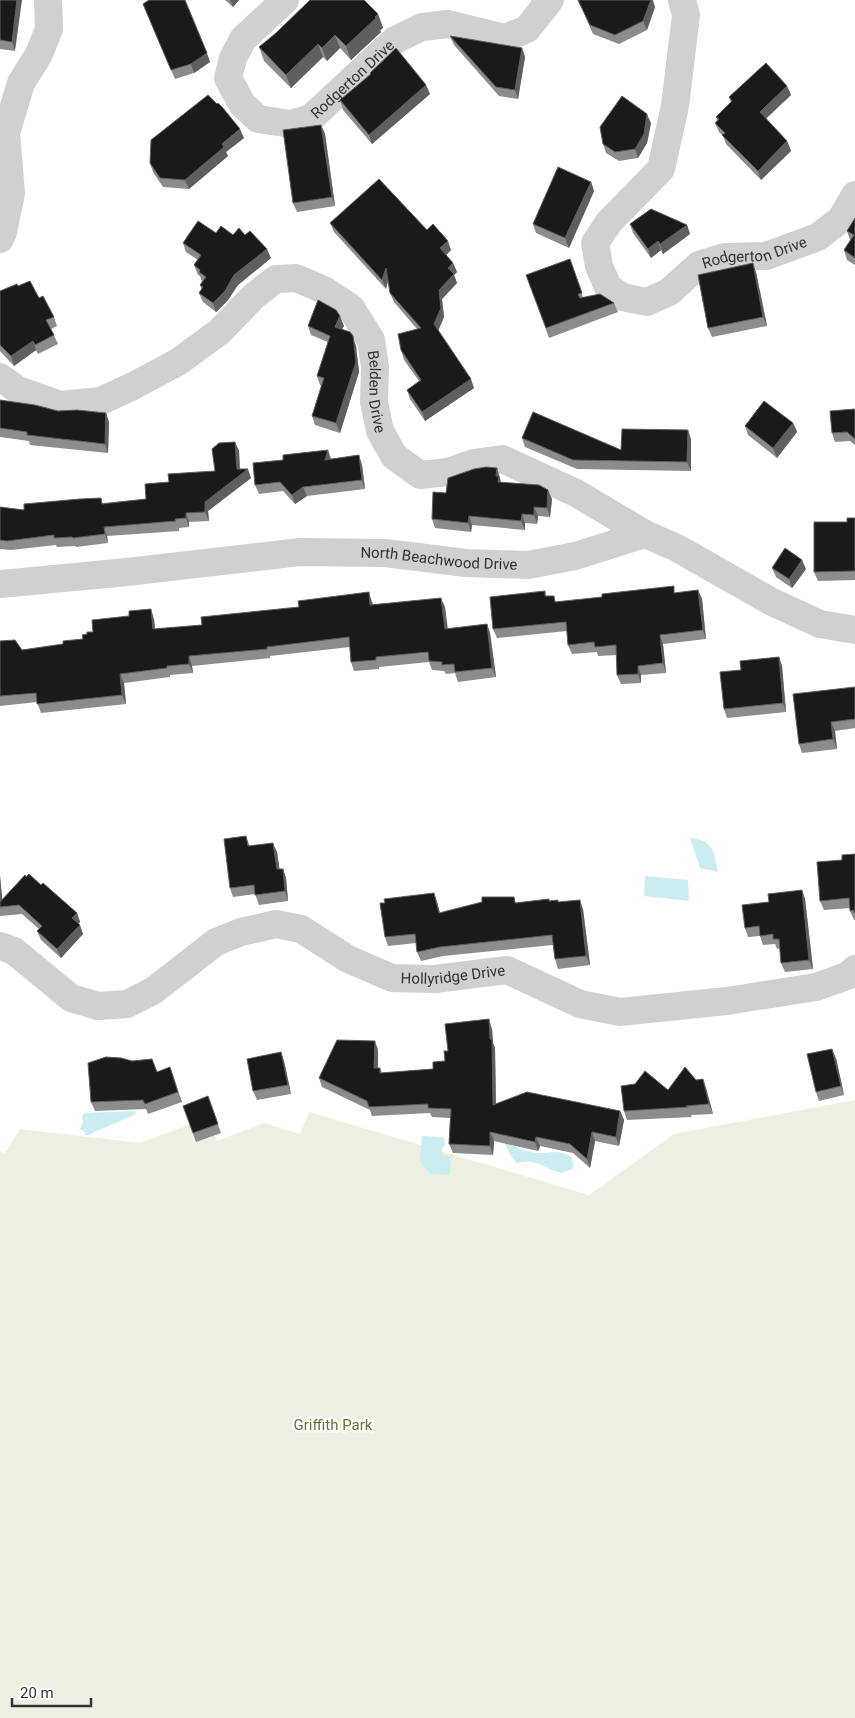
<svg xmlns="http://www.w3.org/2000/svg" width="855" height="1718" font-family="Roboto,sans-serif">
<rect width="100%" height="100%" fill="#fff"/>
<polygon fill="#edf0e0" points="855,1100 855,1718 0,1718 0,1151 5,1153 20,1129 140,1143 207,1118 217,1141 264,1123 300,1134 309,1112 589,1195 674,1134"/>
<g fill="#cbedf1">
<path d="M690,838c24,2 24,14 28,34l-18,-4z"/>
<polygon points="645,876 688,880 689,901 644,896"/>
<polygon points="135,1111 136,1114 134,1115 88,1135 85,1135 85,1132 80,1129 83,1122 82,1116 85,1113"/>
<polygon points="422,1136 444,1137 445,1145 442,1148 442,1155 451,1156 450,1175 430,1174 420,1161"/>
<path d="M501,1138c13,8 20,13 36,15 14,1 20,-5 34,4l3,8 -2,4 -11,4c-17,-5 -24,-15 -44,-10 -7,-6 -10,-17 -16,-25z"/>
</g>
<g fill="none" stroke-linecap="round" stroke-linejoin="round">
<g stroke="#d0d0d0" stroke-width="28">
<path id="s1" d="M285,0l-42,39 -10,19 -5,20 14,26 16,15 33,5 20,-6 84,-78 27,-13 26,-3 57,14 22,-9 23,-29"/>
<path id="s2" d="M682,0l4,15 -11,91 -14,63 -52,53 -14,21 4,23 9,21 14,10 25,5 22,-10 30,-27 26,-8 41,-1 52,-19 23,-18 14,-24"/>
<polyline points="0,239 3,232 11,193 6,133 21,83 39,54 49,29 48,0"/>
<path id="s3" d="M0,377l18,13 42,15 41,-4 32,-15 45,-24 41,-30 35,-36 22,-17 20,-1 28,12 27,18 20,32 4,27 -1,35 6,29 14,25 26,19 28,-3 26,-9 28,-4 74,34 69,41"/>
<path id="s4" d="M0,584l127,-12 173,-20 85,1 81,10 62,2 47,-9 70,-22 32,14 95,54 48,22 35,6"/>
<path id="s5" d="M0,946l14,5 57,47 27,8 29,-2 26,-13 63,-49 25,-10 35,-8 25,5 47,30 44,19 43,1 72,-9 73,34 40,8 107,-11 89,-14 31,-11 8,-7"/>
</g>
</g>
<g fill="#8c8c8c">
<polygon points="0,0 15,51 0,49"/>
<polygon points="225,0 239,0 233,7"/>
<polygon points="578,0 655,7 647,30 619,44 593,34"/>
<polygon points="143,4 210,62 194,73 175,79"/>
<polygon points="378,14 383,28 380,30 381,32 351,60 340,48 327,61 323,57 291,88 264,61 259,47"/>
<polygon points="450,36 522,48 525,57 518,99 499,96 454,45"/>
<polygon points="370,73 426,85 430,94 372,144 343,110 340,100 370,74"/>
<polygon points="787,86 791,95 766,119 787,141 791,151 761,180 726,144 723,136 719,132 715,123 717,121 716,117 731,102 729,97"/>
<polygon points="651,123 647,143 638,158 619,161 606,153 603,144"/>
<polygon points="321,125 325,134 335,206 297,212 293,203"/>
<polygon points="244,138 226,152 228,156 189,189 163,187 153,172 150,163"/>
<polygon points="591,182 594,191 569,248 536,233 533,224"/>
<polygon points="855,218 855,265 847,260 844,250 850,240 847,231"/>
<polygon points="330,223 427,230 451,250 446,255 453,263 457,272 454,275 457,283 442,299 444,317 438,331 474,388 425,421 410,399 407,390 419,381 404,360 401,350 417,329 394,302 390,293 388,280 386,289 334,232"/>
<polygon points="630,224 687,225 690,234 663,254 661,250 651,258 633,233"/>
<polygon points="216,233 233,235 245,235 271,258 238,285 228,300 216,312 203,302 199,293 202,290 200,285 202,282 200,276 198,275 194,265 198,260 186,252 183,243"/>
<polygon points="570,259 583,297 614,303 618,312 549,338 526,275"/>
<polygon points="756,272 767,326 712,337 708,328"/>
<polygon points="18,286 39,298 54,317 57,326 51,329 58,344 38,354 36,350 14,366 0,351 0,291"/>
<polygon points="308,326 344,326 342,329 356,346 359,372 340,433 315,425 312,416 321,386 320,385 317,376 328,342 311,335"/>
<polygon points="0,400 109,422 108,453 30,445 29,441 0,437"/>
<polygon points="855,409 855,445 850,441 835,442 832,433"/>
<polygon points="793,423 797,432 777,458 748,435 745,426"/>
<polygon points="522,438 621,450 691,439 691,471 577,469 525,447"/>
<polygon points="235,442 239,451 240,469 251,478 208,511 209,521 189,522 189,527 179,528 179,531 107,536 108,543 76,547 75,546 57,547 56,545 11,550 0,549 0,507 24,510 103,503 146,499 169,482 215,471"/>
<polygon points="331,459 362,465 365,489 307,496 295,504 283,491 259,494 255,485"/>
<polygon points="497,468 501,482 552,499 550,517 538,516 537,524 525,523 525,530 472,525 471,532 435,528 432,519"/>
<polygon points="855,518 855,580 818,581 814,572 847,522"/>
<polygon points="772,568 806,569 792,588 776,577"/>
<polygon points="698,590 702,599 706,639 663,644 666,673 641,675 641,683 621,684 617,675 617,655 598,656 597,652 572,654 568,645 567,631 497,638 493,629 545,591 546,596 556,602 676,593"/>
<polygon points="372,602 373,604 445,607 447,629 487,624 490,633 496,677 458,682 455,673 446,674 444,671 432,670 429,662 379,667 379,669 354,671 351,662 350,647 270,656 270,658 192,666 193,673 170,675 170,677 124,683 126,704 41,713 37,702 0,706 0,641 22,650 63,644 83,639 87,634 93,632 154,619 155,629 202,625"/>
<polygon points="779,657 782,666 786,712 727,718 724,709 741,670"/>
<polygon points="855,687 855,728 835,731 837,749 802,753 799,744"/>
<polygon points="250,846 277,852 279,869 283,869 286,878 288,901 259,905 255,894 233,897 230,888"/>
<polygon points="855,854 855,920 854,920 850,911 850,908 824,910 820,901 842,860"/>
<polygon points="0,876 2,900 26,877 41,885 77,913 80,922 78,924 83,934 61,958 41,940 37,931 39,929 22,914 0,916"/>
<polygon points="802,890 805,899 813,969 785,972 781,963 780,948 777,949 775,944 763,945 760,936 748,937 745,928 769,902"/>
<polygon points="514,897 516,903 549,901 559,902 583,909 590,965 558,969 555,959 553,945 443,956 421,961 417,952 416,943 388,946 385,937 437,902 440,913"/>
<polygon points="492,1029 493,1043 495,1048 496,1104 620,1111 624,1120 619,1146 595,1141 590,1168 573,1153 540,1146 538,1151 494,1141 493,1155 453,1153 449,1144 450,1118 432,1117 430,1113 372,1116 370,1110 322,1087 319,1078 378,1050 378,1068 380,1068 382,1073 433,1069 445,1061 448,1051"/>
<polygon points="281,1052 284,1061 291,1094 257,1100 253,1091"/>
<polygon points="836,1058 844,1095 819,1101 816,1092"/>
<polygon points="170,1067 182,1102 148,1114 146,1109 95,1111 91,1102 157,1072"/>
<polygon points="696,1080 706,1088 713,1114 691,1115 692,1117 627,1120 624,1111 668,1090"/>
<polygon points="208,1096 221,1133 196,1142 183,1106"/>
</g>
<g fill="#5f5f5f">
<polygon points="17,0 22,0 15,51 12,42"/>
<polygon points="230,0 239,0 233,7"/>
<polygon points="651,0 653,0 655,7 647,30 643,21"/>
<polygon points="378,14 383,28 380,30 381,32 351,60 346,46"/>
<polygon points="335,35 340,48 327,61 322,48"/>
<polygon points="318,44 323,57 291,88 286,75"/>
<polygon points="522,48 525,57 518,99 515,90"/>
<polygon points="207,53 210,62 194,73 191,64"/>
<polygon points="426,85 430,94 372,144 369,135"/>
<polygon points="787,86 791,95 763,121 760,112"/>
<polygon points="647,114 651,123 647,143 638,158 635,149"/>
<polygon points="321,125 325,134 335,206 332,197"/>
<polygon points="240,129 244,138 226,152 228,156 189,189 185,180 222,144"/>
<polygon points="787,141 791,151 761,180 758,171"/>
<polygon points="591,182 594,191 569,248 565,238"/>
<polygon points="687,225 690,234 663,254 660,244"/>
<polygon points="448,241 451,250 443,258 440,248"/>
<polygon points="658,241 661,250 651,258 648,249"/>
<polygon points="267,249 271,258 238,285 228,300 216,312 213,303 234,275"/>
<polygon points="453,263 457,272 454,275 457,283 442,299 444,317 437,333 434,324 439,290 448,268"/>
<polygon points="753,263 756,272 767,326 763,317"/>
<polygon points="386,268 389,277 386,289 382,280"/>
<polygon points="340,316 344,326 338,336 335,327"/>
<polygon points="353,336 356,346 359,372 340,433 336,423"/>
<polygon points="33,341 36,350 14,366 11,356"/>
<polygon points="471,379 474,388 425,421 422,412"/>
<polygon points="106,413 109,422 108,453 105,444"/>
<polygon points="793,423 797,432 777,458 773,448"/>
<polygon points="688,430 691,439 691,471 687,462"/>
<polygon points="235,442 239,451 240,474 248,469 251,478 208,511 209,521 205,512 205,502 237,469"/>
<polygon points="328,450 331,459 325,460"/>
<polygon points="359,455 362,465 365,489 362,480"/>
<polygon points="497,468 502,486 501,491 496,476"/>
<polygon points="303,487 307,496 295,504 292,495"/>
<polygon points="548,490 552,499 550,517 547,508"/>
<polygon points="534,507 538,516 537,524 534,515"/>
<polygon points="186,513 189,522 189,527 186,518"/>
<polygon points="522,514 525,523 525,530 521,521"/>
<polygon points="469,516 472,525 471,532 468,523"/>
<polygon points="104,527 107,536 108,543 105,534"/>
<polygon points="802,560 806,569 792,588 789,579"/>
<polygon points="698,590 702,599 706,639 703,630"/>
<polygon points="369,592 372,602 374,614 370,605"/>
<polygon points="441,598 445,607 449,638 445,629"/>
<polygon points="151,609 154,619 156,639 153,629"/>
<polygon points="487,624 490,633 496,677 492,668"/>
<polygon points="660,635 663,644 666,673 663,663"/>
<polygon points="189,656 192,666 193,673 189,664"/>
<polygon points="779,657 782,666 786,712 783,703"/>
<polygon points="638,666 641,675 641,683 638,674"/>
<polygon points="120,674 124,683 126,704 122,695"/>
<polygon points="831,722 835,731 837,749 833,739"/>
<polygon points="246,836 249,845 251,856 248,846"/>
<polygon points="273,843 277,852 281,878 277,869"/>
<polygon points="283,869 286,878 288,901 285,891"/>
<polygon points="0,876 3,906 0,902"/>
<polygon points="802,890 805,899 813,969 809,960"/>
<polygon points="434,893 437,902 442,922 439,913"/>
<polygon points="580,900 583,909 590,965 586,956"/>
<polygon points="77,913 80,922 75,927 72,918"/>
<polygon points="80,925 83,934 61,958 57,949"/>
<polygon points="489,1019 492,1029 493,1043 495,1048 496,1114 493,1105 490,1039"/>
<polygon points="375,1041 378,1050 378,1077 374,1068"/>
<polygon points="832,1049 836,1058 844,1095 841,1086"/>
<polygon points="281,1052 284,1061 291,1094 288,1085"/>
<polygon points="703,1079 706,1088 713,1114 709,1104"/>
<polygon points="620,1111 624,1120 619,1146 616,1137"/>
<polygon points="490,1132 494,1141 493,1155 490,1146"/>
<polygon points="592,1132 595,1141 590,1168 587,1159"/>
<polygon points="536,1137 540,1146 538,1151 535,1142"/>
</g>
<g fill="#1a1a1a" stroke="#5f5f5f">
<polygon points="0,0 17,0 12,42 0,40"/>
<polygon points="149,0 185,0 207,53 191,64 171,70 143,4"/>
<polygon points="310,0 364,0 378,14 375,17 376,18 346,46 335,35 322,48 318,44 286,75 259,47 276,33 275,34"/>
<polygon points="578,0 651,0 643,21 615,35 590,25"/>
<polygon points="450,36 522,48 515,90 496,87"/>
<polygon points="396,48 426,85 369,135 340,100 371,74 370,73"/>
<polygon points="766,63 787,86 760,112 787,141 758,171 722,135 725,133 715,123 719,119 716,117 732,101 729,97"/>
<polygon points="208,95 217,104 218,103 223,108 240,129 222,144 224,147 185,180 160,178 150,163 151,140"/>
<polygon points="622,96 647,114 644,134 635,149 615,152 603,144 600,127"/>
<polygon points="321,125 332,197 293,203 283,130"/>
<polygon points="558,167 591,182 565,238 533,224"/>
<polygon points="379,179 427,230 433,224 448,241 440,248 453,263 448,268 454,274 439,290 441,308 434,324 471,379 422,412 407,390 421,380 401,350 398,334 421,328 390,293 386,268 382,280 330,223"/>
<polygon points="651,209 687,225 660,244 658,241 648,249 630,224"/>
<polygon points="855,218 855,258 844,250 854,235 847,231"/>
<polygon points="198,221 216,233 221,226 233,235 239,228 245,235 250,231 267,249 234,275 225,291 213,303 199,293 203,287 200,285 206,277 199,272 200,270 194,265 201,255 183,243"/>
<polygon points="570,259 582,293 578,294 580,298 600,294 614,303 546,328 526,275"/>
<polygon points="753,263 763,317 708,328 698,275"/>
<polygon points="30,281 39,298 43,296 54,317 46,320 54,335 35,345 33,341 11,356 0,345 0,291 17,284 18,286"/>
<polygon points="318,300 336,310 340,316 335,327 350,332 353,336 356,362 336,423 312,416 324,378 317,376 330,336 308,326"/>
<polygon points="0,400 35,405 58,411 77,410 106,413 105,444 27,435 27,432 0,428"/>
<polygon points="764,401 793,423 773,448 745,426"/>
<polygon points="855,409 855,439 847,432 832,433 830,411"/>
<polygon points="533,412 621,450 622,429 688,430 687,462 573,460 522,438"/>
<polygon points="235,442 237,469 248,469 205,502 205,512 186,513 186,518 175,519 176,521 104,527 105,534 73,538 72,537 54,538 54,535 7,541 0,540 0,507 24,510 24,504 80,499 101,498 102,504 146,499 145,484 169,482 168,474 215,471 212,449 219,443"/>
<polygon points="328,450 325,460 359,455 362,480 303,487 292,495 280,482 255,485 253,463 283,460 283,455"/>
<polygon points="486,467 497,468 496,476 499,476 498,482 539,485 548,490 547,508 534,507 534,515 522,514 521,521 469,516 468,523 432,519 433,492 446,493 448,478 474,469"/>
<polygon points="847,518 855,518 855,571 814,572 814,522 847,522"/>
<polygon points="785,548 802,560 789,579 772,568"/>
<polygon points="674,586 674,593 698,590 703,630 660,635 663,663 638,666 638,674 617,675 616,645 595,647 594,642 568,645 566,622 493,629 490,597 545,591 545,596 554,596 555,602 602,597 602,594"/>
<polygon points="369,592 370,605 441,598 445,629 487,624 492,668 455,672 454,664 442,665 442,662 429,661 428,652 376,657 376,660 351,662 349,637 267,647 267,649 189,656 189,664 167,666 167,668 120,674 122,695 37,704 36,693 0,696 0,641 15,640 22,650 63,644 63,641 83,639 82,635 87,634 87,632 93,632 92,620 129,616 129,611 151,609 153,629 202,625 201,617 299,607 298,601"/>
<polygon points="779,657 783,703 724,709 720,672 741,670 740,661"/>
<polygon points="855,687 855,719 831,722 833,739 799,744 793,694"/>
<polygon points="246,836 248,846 273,843 277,869 283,869 285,891 255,895 254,885 230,888 224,839"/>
<polygon points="855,854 855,913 854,913 854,910 850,911 849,898 820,901 817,862 842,860 842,855"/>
<polygon points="29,874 41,885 43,883 77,913 72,918 80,925 57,949 37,931 42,926 19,905 0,907 0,902 25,875 26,877"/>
<polygon points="802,890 809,960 781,963 779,939 773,939 773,934 760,936 759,926 745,928 742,905 769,902 768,894"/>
<polygon points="434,893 439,913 482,902 482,897 514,897 515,903 549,899 549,901 558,900 558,902 580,900 586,956 555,959 552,935 440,947 417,952 415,934 385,937 380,903 385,903 384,899"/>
<polygon points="489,1019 490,1039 492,1039 493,1105 527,1092 620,1111 616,1137 592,1132 587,1159 570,1144 536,1137 535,1142 490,1132 490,1146 449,1144 451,1109 428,1108 428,1104 369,1107 367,1101 319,1078 337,1040 375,1041 374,1068 380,1068 380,1073 433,1069 433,1062 445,1061 444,1051 448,1051 445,1024"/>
<polygon points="832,1049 841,1086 816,1092 807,1054"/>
<polygon points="281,1052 288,1085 253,1091 247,1059"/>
<polygon points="106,1057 121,1058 132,1061 152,1059 157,1072 170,1067 178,1092 145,1104 143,1100 91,1102 88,1063"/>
<polygon points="685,1067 696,1080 703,1079 709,1104 686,1106 688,1107 624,1111 621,1086 635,1084 645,1071 668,1090"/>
<polygon points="208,1096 218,1124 193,1133 183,1106"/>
</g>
<g text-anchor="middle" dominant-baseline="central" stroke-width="5" stroke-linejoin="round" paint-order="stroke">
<g font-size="15" fill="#333" stroke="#fff">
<text stroke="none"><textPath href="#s1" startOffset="262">Rodgerton Drive</textPath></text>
<text stroke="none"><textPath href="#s2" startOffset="482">Rodgerton Drive</textPath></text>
<text stroke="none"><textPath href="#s3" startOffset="496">Belden Drive</textPath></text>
<text stroke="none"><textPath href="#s4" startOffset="441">North Beachwood Drive</textPath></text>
<text stroke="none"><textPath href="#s5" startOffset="508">Hollyridge Drive</textPath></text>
</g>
<g font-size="15" fill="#66743a" stroke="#fff">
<text x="333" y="1425">Griffith Park</text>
</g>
</g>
<path d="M12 1698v8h79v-8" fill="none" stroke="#333333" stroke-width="2.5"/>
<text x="20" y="1698" font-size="15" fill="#333333" stroke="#ffffff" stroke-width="4" paint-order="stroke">20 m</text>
</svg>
